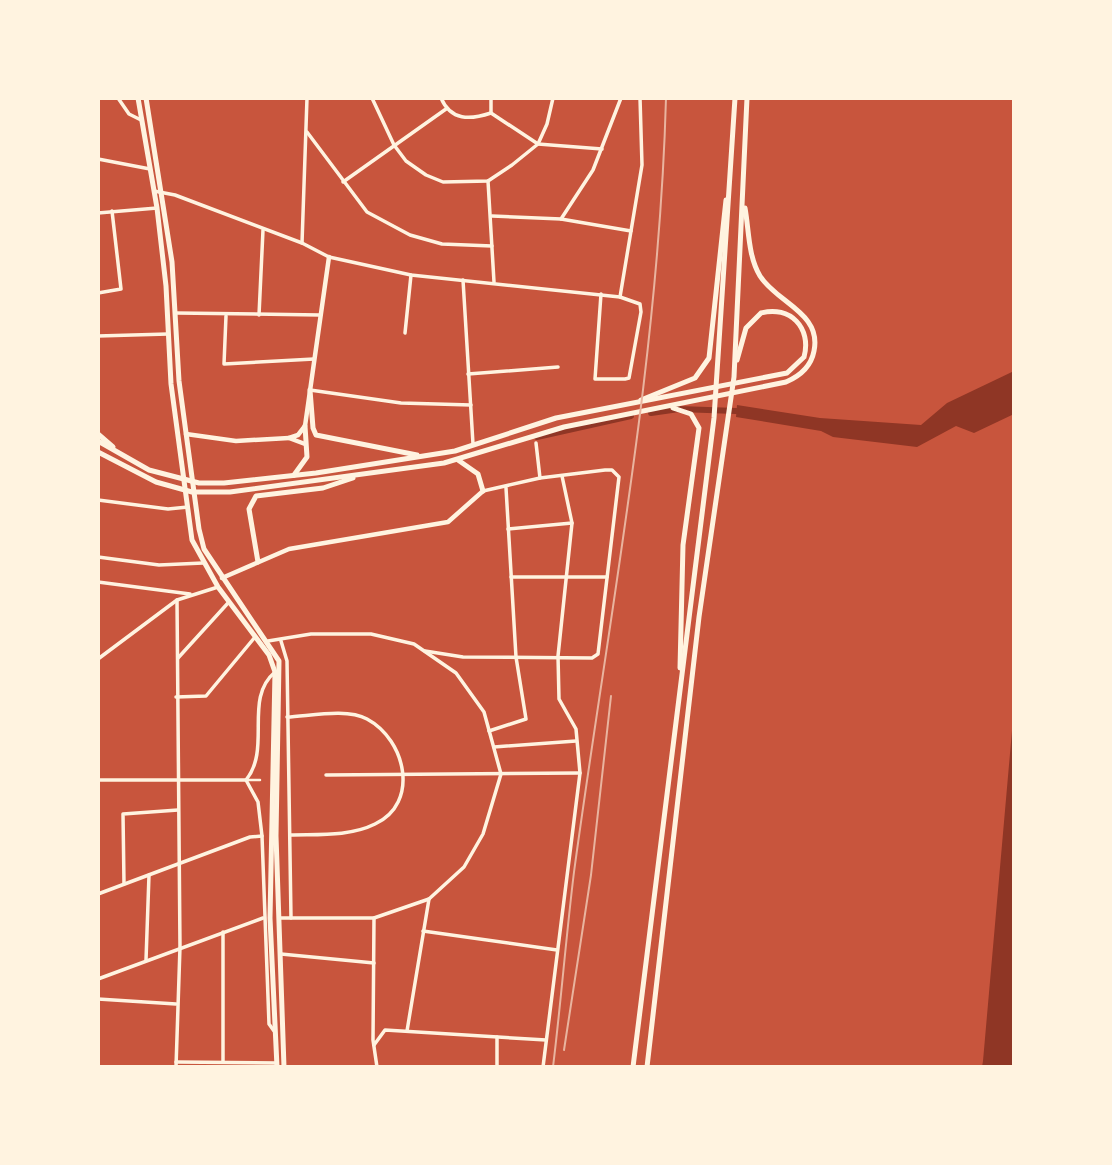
<svg xmlns="http://www.w3.org/2000/svg" width="1112" height="1165" font-family="Lato,sans-serif">
<rect width="100%" height="100%" fill="#c8553d"/>
<g fill="#8f3625">
<polygon points="1014,371 1014,414 974,433 956,426 917,447 833,437 821,431 736,417 737,405 820,418 921,425 947,403"/>
<polygon points="1014,708 1014,1067 982,1067 983,1061"/>
</g>
<g fill="none" stroke-linecap="round" stroke-linejoin="round">
<g stroke="#8f3625" stroke-width="6">
<polyline points="651,413 679,409 736,411"/>
<polyline points="537,437 631,416"/>
</g>
<polyline stroke="#fff3e0" stroke-width="2.5" points="246,780 260,780"/>
<g stroke="#fff3e0" stroke-width="3.5">
<polyline points="118,98 129,114 141,120"/>
<polyline points="372,98 394,145 406,161 426,175 443,182 488,181 512,165 538,144 547,124 553,98"/>
<path d="M441,98c10,23 29,22 50,15l47,31 64,5"/>
<polyline points="491,113 491,98"/>
<polyline points="307,132 367,212 410,235 442,244 492,246"/>
<polyline points="98,159 150,169"/>
<polyline points="488,181 494,282"/>
<polyline points="343,182 446,109"/>
<polyline points="98,213 157,208"/>
<polyline points="492,216 561,219 631,231"/>
<polyline points="561,219 593,170 621,98"/>
<polyline points="463,280 473,444"/>
<polyline points="98,293 121,289 112,211"/>
<polyline points="601,294 595,379 625,379 629,378 641,312 640,304 620,297 642,165 640,98"/>
<polyline points="176,313 320,315"/>
<polyline points="259,315 263,230"/>
<polyline points="226,316 224,364 314,359"/>
<polyline points="405,333 411,275"/>
<polyline points="98,336 168,334"/>
<polyline points="468,374 558,367"/>
<polyline points="310,390 401,403 471,405"/>
<polyline points="536,443 540,478"/>
<polyline points="98,500 168,509 188,507"/>
<polyline points="508,529 572,523"/>
<polyline points="511,577 607,577"/>
<polyline points="98,582 190,594"/>
<polyline points="281,641 287,661 291,918"/>
<polyline points="425,651 463,657 592,658 598,654 619,477 612,470 605,470 540,478 483,491"/>
<polyline points="178,658 228,603"/>
<polyline points="98,659 177,600 218,587"/>
<polyline points="176,697 206,696 255,637"/>
<path d="M287,717c23,-1 60,-9 80,2 39,21 53,84 8,105 -26,13 -58,10 -85,11"/>
<polyline points="489,731 526,719 516,657 506,488"/>
<polyline points="494,747 576,741"/>
<polyline points="326,775 580,773"/>
<polyline points="246,780 258,802 262,836 269,1024 274,1031"/>
<polyline points="124,884 123,814 178,810"/>
<polyline points="98,894 250,837 262,836"/>
<polyline points="374,918 373,1040 377,1067"/>
<polyline points="423,931 557,950"/>
<polyline points="281,954 374,963"/>
<polyline points="146,960 149,875"/>
<polyline points="98,979 263,918"/>
<polyline points="98,999 176,1004"/>
<polyline points="407,1031 429,899"/>
<polyline points="374,1045 385,1030 546,1040"/>
<polyline points="223,1061 223,932"/>
<polyline points="176,1062 277,1063"/>
<polyline points="176,1067 180,947 177,600"/>
<polyline points="497,1067 497,1037"/>
<polyline points="543,1067 580,773 576,729 559,699 558,656 572,523 562,476"/>
</g>
<g stroke="#fff3e0" stroke-width="3.5">
<polyline points="154,191 175,195 302,243 329,257 411,275 620,297"/>
<polyline points="302,243 307,98"/>
<polyline points="98,557 159,565 203,563"/>
<polyline points="268,641 311,634 371,634 414,644 456,673 484,712 501,774 483,834 464,867 429,899 374,918 279,918"/>
<path d="M98,780h148c26,-32 -3,-81 29,-108"/>
</g>
<g stroke="#fff3e0" stroke-width="4.5">
<polyline points="186,434 236,441 289,438"/>
<polyline points="305,444 289,438 298,435 305,426 329,257"/>
<polyline points="222,578 289,549 448,522 483,491"/>
</g>
<g stroke="#fff3e0" stroke-width="5">
<polyline points="138,98 157,208 166,286 171,384 192,540 218,587 269,655 275,672 270,918 277,1067"/>
<polyline points="146,98 172,262 179,381 199,529 204,549 279,661 276,836 284,1067"/>
</g>
<g stroke="#fff3e0" stroke-width="5">
<polyline points="310,390 313,428 316,435 417,455"/>
<polyline points="641,400 695,378 709,358 726,200"/>
<polyline points="673,408 691,414 699,428 683,545 680,668"/>
<polyline points="98,434 113,447"/>
<path d="M98,441l51,29 50,13h25l92,-10 139,-22 101,-33 231,-45 17,-16c8,-29 -14,-52 -43,-44l-15,15 -9,32"/>
<path d="M98,452l58,30 36,10h38l214,-29 120,-36 222,-45c14,-6 25,-15 28,-31 8,-38 -37,-48 -54,-75 -12,-20 -11,-46 -15,-68"/>
<polyline points="458,460 478,474 483,491"/>
<polyline points="294,475 307,457 305,426"/>
<polyline points="258,562 249,509 256,496 323,488 353,478"/>
<polyline points="633,1067 714,418 735,98"/>
<polyline points="647,1067 699,617 734,377 747,98"/>
</g>
<g stroke="#e9b49f" stroke-width="2">
<polyline points="564,1050 591,875 611,696"/>
<path d="M553,1067c8,-65 13,-130 21,-195 35,-257 85,-514 92,-774"/>
</g>
</g>
<rect width="1112" height="1165" fill="none" stroke="#fff3e0" stroke-width="200"/>
</svg>
